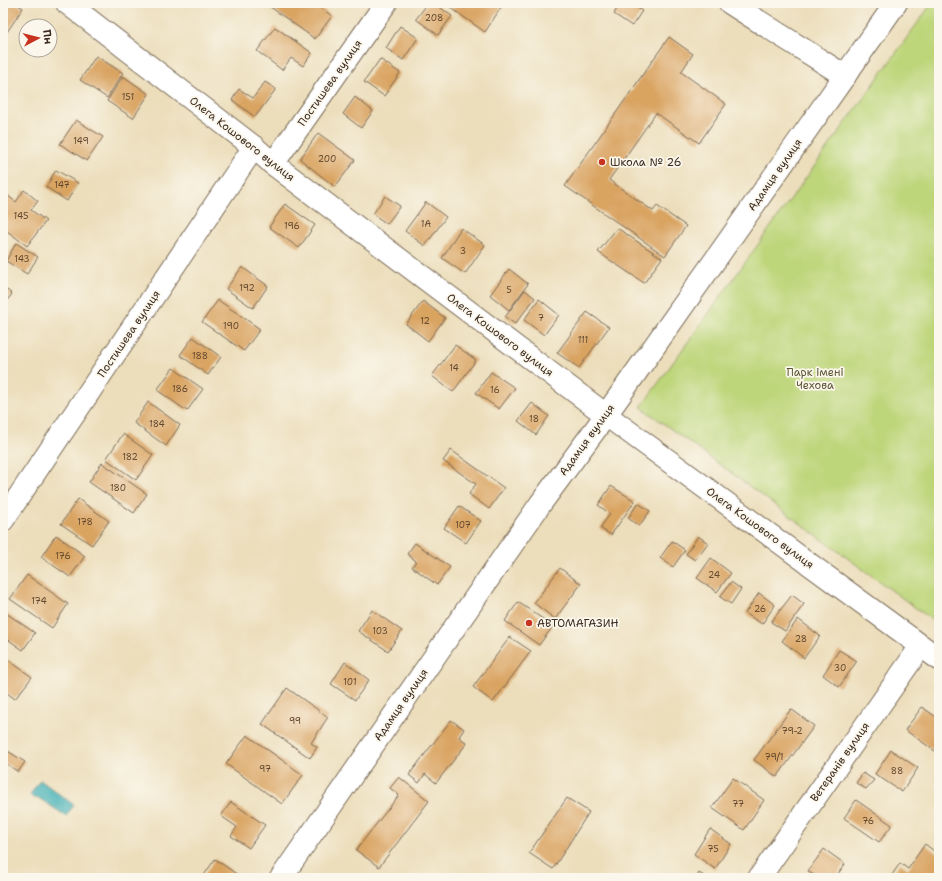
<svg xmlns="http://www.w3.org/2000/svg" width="942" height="881" font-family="'Shantell Sans',sans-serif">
<rect width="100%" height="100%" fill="#fbf7ec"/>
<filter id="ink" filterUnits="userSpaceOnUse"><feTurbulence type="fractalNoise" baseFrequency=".025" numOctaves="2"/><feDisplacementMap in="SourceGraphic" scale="8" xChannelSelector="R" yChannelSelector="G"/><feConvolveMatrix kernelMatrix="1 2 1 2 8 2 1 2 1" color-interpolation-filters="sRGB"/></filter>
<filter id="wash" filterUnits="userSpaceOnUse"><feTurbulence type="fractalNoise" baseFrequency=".012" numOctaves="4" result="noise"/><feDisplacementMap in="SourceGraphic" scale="16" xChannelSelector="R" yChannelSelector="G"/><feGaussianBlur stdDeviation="0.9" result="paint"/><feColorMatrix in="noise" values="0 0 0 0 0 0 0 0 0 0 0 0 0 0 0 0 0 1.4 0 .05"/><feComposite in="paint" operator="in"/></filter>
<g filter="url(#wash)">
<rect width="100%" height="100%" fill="#ecdebb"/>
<polygon fill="#bdd67a" stroke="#7c804c" points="932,3 939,3 939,625 641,407"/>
<polygon fill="#3caeb4" stroke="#3c6c69" points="40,780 74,805 66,816 37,797 34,799 30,795"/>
<g id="blocks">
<g fill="#d9a360">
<polygon points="3,3 15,3 23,8 3,38"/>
<polygon points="271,3 314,3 332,16 315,39 269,6"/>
<polygon points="428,3 434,3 452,16 438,35 416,19"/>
<polygon points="444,3 504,3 485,32"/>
<polygon points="620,3 630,3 642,11 632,26 614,14"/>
<polygon points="400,26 418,38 403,60 386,48"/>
<polygon points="275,27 312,53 303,66 291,58 282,70 257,51"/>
<polygon points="669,37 693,54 681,72 726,104 699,143 656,113 609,180 653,211 657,206 686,226 665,256 565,186"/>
<polygon points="96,56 123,73 107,98 80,80"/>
<polygon points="380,59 400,73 384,96 364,82"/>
<polygon points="123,76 149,94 133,118 107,101"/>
<polygon points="265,82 276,89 255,117 232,100 239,89 253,98"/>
<polygon points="355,97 373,111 361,128 343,114"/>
<polygon points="76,120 103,137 87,161 60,144"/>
<polygon points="318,133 355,160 335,187 300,159"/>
<polygon points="56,170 78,183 67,201 46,187"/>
<polygon points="24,190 38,201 31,210 46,221 27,246 3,228 3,192 16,202"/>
<polygon points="385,196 400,206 387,224 373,214"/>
<polygon points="426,202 446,217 425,246 405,231"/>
<polygon points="285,204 315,225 299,248 269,227"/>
<polygon points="461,228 485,245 465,274 442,258"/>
<polygon points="617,228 662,258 644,283 598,252"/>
<polygon points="16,243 38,257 27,274 6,261"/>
<polygon points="242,267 268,286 253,308 226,289"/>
<polygon points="509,269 528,284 509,310 490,295"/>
<polygon points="3,287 12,294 3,306"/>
<polygon points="525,290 535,298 515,324 505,317"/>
<polygon points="539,299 559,315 544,335 524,320"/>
<polygon points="218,300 260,329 244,351 202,322"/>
<polygon points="423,301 445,318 428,341 406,324"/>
<polygon points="587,312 609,327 579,368 557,353"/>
<polygon points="193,337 221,357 208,375 180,355"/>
<polygon points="455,345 476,360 453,392 432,376"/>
<polygon points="173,368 203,389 187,411 157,390"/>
<polygon points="491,372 515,388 499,409 476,393"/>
<polygon points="148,402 180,425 166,446 134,423"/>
<polygon points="532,403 549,416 536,435 518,421"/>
<polygon points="123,434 153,455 136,480 106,459"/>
<polygon points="451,450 504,488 489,509 469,494 476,484 443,461"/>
<polygon points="102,463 147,494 134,513 89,482"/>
<polygon points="611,486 635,501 611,535 600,528 610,514 598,505"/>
<polygon points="78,499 109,521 92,545 61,524"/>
<polygon points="638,503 650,511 639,526 628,518"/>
<polygon points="459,506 481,521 466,543 444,528"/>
<polygon points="56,535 85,556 70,577 41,557"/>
<polygon points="698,536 708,543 695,560 686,554"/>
<polygon points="672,541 685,550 673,567 660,558"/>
<polygon points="415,543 450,567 437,585 412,567 416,561 407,554"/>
<polygon points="711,558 731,573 717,592 697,578"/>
<polygon points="560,568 581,584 555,619 534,603"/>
<polygon points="27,575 68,604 52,628 10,599"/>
<polygon points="731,582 741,589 731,604 720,597"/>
<polygon points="759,593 775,605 762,624 745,613"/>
<polygon points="792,595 804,604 785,631 771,622"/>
<polygon points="518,602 553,626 539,645 505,621"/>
<polygon points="372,610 402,631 388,651 358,631"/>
<polygon points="3,611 35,633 23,650 3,636"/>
<polygon points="798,619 820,636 804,658 782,641"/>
<polygon points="510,637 531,651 493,702 473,687"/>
<polygon points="839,650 857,661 839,687 823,675"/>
<polygon points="3,656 32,677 15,699 3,690"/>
<polygon points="345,662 369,680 355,700 331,684"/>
<polygon points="287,688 328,717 311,743 317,747 310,758 262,724"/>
<polygon points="922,707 939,719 939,751 938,753 905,730"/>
<polygon points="791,709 814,726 777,777 754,760"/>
<polygon points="451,720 464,729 459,737 467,743 436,783 425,774 419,783 409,775"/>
<polygon points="247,735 303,775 282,804 226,764"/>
<polygon points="3,748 25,762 18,772 3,761"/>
<polygon points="891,750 918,768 902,792 875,774"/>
<polygon points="863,773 874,780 866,789 856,783"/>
<polygon points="399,777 429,801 379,867 356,850 399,795 390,788"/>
<polygon points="733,778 764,800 744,830 712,808"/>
<polygon points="567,798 589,812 553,869 529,853"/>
<polygon points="856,800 892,825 879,842 844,818"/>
<polygon points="231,802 265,825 249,848 231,836 237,827 221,816"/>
<polygon points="710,829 731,844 715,869 694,854"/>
<polygon points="925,844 939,855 939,878 890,878 900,863 908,869"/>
<polygon points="824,849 845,864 835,878 818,878 808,871"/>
<polygon points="215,859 238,875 236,878 202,878"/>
<polygon points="699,873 707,878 696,878"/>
</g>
</g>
</g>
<g filter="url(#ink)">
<use href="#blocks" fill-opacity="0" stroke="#796955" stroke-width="1"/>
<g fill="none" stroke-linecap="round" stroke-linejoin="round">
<g stroke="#796955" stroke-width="24">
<g id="minor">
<polyline points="67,3 254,147 273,164 606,415 939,659"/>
<polyline points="730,3 845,76"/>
<polyline points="273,164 386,3"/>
<polyline points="3,520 254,147"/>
<polyline points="281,878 541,503 606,415 896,3"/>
<polyline points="759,878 921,646"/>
</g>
</g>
<use href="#minor" stroke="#fff" stroke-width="22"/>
</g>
</g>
<g fill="#c8321e" stroke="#fbf7ec" stroke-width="1.5">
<circle cx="602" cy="162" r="4"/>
<circle cx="529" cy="623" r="4"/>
</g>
<g text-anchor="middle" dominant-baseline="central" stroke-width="3.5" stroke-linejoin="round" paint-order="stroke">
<g font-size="9" fill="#62482e">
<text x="434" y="18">208</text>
<text x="128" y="97">151</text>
<text x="81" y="141">149</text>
<text x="327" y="159">200</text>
<text x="62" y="185">147</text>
<text x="21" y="216">145</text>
<text x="426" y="224">1А</text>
<text x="292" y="226">196</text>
<text x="463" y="251">3</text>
<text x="22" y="259">143</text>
<text x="247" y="288">192</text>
<text x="509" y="290">5</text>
<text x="541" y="318">7</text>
<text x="425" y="321">12</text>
<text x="231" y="326">190</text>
<text x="583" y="340">111</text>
<text x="200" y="356">188</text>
<text x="454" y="368">14</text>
<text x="180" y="389">186</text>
<text x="495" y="390">16</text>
<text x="534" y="419">18</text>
<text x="157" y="424">184</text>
<text x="130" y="457">182</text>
<text x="118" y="488">180</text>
<text x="85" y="522">178</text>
<text x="463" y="525">107</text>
<text x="63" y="556">176</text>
<text x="714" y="575">24</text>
<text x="39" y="601">174</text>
<text x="760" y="609">26</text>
<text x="380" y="631">103</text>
<text x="801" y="639">28</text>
<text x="840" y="668">30</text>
<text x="350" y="682">101</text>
<text x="295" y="721">99</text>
<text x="792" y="731">79-2</text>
<text x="774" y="757">79/1</text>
<text x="265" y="769">97</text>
<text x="897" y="771">88</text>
<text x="738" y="804">77</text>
<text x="868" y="821">76</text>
<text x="713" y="849">75</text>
</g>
<g font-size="11" fill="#3b2a1e" stroke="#fbf7ec">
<text transform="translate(330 83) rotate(-55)">Постишева вулиця</text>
<text transform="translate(242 139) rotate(38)">Олега Кошового вулиця</text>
<text transform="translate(775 175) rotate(-55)">Адамця вулиця</text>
<text transform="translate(129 334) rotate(-56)">Постишева вулиця</text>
<text transform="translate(500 335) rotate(37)">Олега Кошового вулиця</text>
<text transform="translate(587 440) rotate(-54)">Адамця вулиця</text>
<text transform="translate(760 528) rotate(36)">Олега Кошового вулиця</text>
<text transform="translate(401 705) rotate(-55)">Адамця вулиця</text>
<text transform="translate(840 762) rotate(-55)">Ветеранів вулиця</text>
</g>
<g font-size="11" fill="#3b2a1e" stroke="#fbf7ec" text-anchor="start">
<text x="610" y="162">Школа № 26</text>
<text x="537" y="623">АВТОМАГАЗИН</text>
</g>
<g font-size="11" fill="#5c5535" stroke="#fbf7ec">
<text x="815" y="372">Парк імені<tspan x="815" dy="13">Чехова</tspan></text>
</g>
</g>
<rect width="942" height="881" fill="none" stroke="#fbf7ec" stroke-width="16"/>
<g transform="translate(38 38) rotate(83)"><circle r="19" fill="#fbf7ec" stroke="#aea59a"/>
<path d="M0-3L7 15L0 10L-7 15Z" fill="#c8321e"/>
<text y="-6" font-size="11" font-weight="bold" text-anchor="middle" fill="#3b2a1e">Пн</text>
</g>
</svg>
